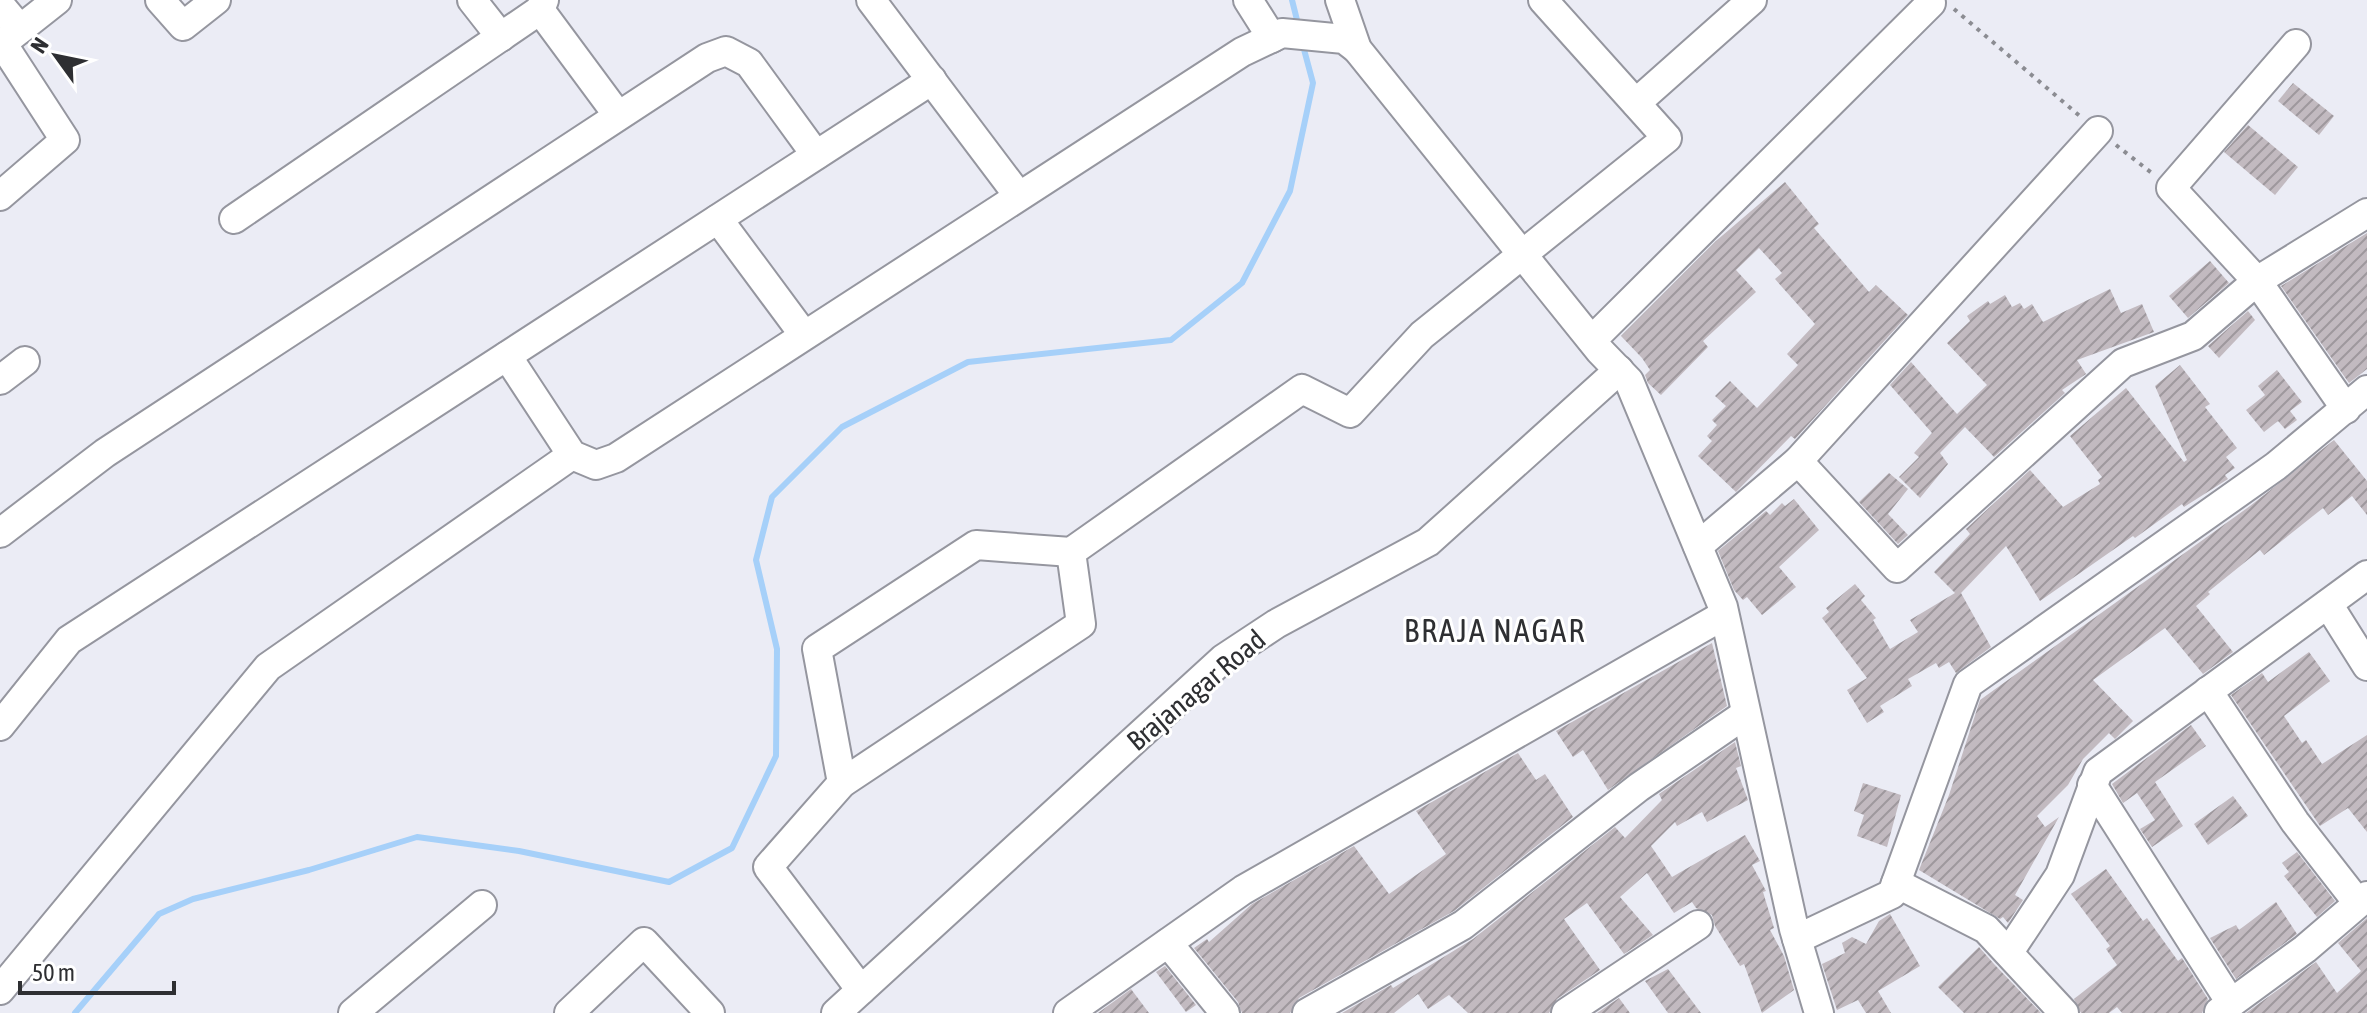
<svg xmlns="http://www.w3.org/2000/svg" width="2367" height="1013" font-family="'Asap Condensed',sans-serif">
<defs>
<pattern id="building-hatch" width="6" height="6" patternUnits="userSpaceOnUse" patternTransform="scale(2)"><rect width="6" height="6" fill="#c2bac0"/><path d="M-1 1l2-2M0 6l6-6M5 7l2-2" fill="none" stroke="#9e989d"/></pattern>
</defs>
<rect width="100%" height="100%" fill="#ebecf5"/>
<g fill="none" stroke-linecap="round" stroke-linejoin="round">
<g stroke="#a6d0f9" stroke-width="6">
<polyline points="1292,0 1299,28"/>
<polyline points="75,1013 159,914 193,899 309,870 417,837 519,851 669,882 732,848 776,756 777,649 756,560 772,497 842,427 968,362 1171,340 1242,283 1290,191 1313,83 1302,42"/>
</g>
</g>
<g fill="url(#building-hatch)">
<polygon points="2293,83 2334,116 2319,135 2278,101"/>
<polygon points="2248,125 2298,167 2275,195 2224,152"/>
<polygon points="1785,182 1819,224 1814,228 1869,292 1876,285 1908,315 1795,439 1791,436 1736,492 1698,456 1712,441 1707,436 1717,425 1712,420 1726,406 1715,396 1730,381 1757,408 1798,365 1787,354 1815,324 1775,279 1782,273 1759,248 1736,270 1756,292 1703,341 1708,347 1661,395 1648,383 1645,375 1650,370 1642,358 1621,336 1716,241"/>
<polygon points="2367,233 2367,369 2349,383 2281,286"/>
<polygon points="2210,261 2229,283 2188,318 2169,296"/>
<polygon points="2110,289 2121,313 2142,304 2154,332 2077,360 2086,374 2062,390 2065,393 1994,457 1965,427 1940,453 1948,464 1920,498 1899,477 1919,457 1914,453 1932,433 1890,385 1911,362 1957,414 1987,385 1947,343 1970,321 1967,316 1988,301 1990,304 2005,295 2012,307 2020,303 2024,309 2032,304 2043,322"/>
<polygon points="2248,311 2255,320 2219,358 2208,346"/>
<polygon points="2180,365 2210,404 2205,407 2237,448 2226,457 2235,468 2225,475 2228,479 2184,507 2182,504 2135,538 2133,536 2040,601 2006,546 1961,593 1991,647 1956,673 1949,662 1939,668 1936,663 1908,679 1912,686 1880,706 1884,712 1867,723 1847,690 1867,678 1822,618 1829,612 1826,608 1855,584 1865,596 1861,600 1876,618 1873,620 1890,649 1918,632 1910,620 1955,593 1934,572 1970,534 1966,529 2030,470 2063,507 2100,484 2098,480 2102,477 2070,436 2126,388 2184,462 2187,460 2155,386"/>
<polygon points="2277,370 2302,402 2290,411 2297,420 2285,429 2278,421 2264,432 2246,410 2265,395 2258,386"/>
<polygon points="2334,440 2367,481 2367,515 2352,496 2328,515 2323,508 2264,555 2260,550 2208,592 2210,594 2196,606 2233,652 2203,674 2165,628 2093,680 2133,721 2115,739 2109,733 2083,759 2068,785 2037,816 2045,827 2059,817 2015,895 2023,900 2008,923 2003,917 2000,919 1919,870 1949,795 1980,700 2250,506"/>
<polygon points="1889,473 1908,489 1888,514 1908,535 1898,544 1859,502"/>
<polygon points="1794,499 1819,530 1779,567 1796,587 1762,615 1747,597 1743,600 1734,590 1718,551 1766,511 1770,515 1782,503 1785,506"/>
<polygon points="1712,643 1727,706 1608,790 1583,750 1573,757 1556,731"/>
<polygon points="2309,652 2330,681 2284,716 2302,743 2306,740 2322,764 2367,735 2367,832 2348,808 2320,826 2231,695 2262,673 2268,682"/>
<polygon points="2191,725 2206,746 2155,782 2183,826 2152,847 2140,829 2155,820 2137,793 2123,803 2112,784"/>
<polygon points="1735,742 1741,766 1736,768 1748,800 1707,822 1702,812 1677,826 1675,822 1651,846 1672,877 1745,835 1760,861 1752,865 1766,891 1763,892 1774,928 1770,930 1784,956 1794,990 1762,1013 1744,964 1740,966 1715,926 1712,915 1696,908 1692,902 1674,913 1647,873 1620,897 1653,935 1624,954 1587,903 1564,919 1600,970 1557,999 1549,1013 1468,1013 1449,995 1428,1009 1418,994 1394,1013 1342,1013 1391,985 1393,988 1473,939 1615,827 1625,838 1662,800 1659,794"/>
<polygon points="1518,753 1536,780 1545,774 1573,817 1454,911 1299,998 1290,1013 1242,1013 1238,1002 1194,948 1207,939 1209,942 1252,904 1354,846 1389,894 1446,854 1416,811"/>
<polygon points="1863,783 1901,795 1887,847 1857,836 1864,815 1854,811"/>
<polygon points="2233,796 2248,816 2208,845 2194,824"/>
<polygon points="2297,852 2335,901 2317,917 2284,876 2289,872 2282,863"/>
<polygon points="2106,869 2143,921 2147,918 2178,961 2182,958 2208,999 2202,1013 2122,1013 2117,1007 2109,1013 2081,1013 2074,999 2117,965 2106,949 2110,946 2071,894"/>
<polygon points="2276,902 2297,934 2236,979 2210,938 2236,925 2239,930"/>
<polygon points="1890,914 1920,966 1878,991 1891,1013 1866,1013 1858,1000 1837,1010 1822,964 1845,953 1842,943 1852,937 1866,944 1879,921"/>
<polygon points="2367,918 2367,1013 2246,1013 2316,962 2337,993 2361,971 2338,943"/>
<polygon points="1979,947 1994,964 2041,1013 1964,1013 1938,987"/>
<polygon points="1165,966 1196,1005 1186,1012 1156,972"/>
<polygon points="1668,969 1701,1013 1668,1013 1645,981"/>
<polygon points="1131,989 1149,1013 1098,1013"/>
<polygon points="1619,998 1630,1013 1597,1013"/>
</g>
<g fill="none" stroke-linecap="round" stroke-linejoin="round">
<g stroke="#95969f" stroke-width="32">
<g id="minor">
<polyline points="160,0 183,26 216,0"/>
<polyline points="472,0 501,37"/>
<polyline points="871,0 1018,195"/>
<polyline points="1248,0 1272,38"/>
<polyline points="1340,0 1357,49 1600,351 1629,381 1723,607 1794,929 1819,1013"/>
<polyline points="0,5 20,29"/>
<polyline points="540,10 617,114"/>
<polyline points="2296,44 2171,188 2257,281 2346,409"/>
<polyline points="0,45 57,0"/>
<polyline points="1636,103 1752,0"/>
<polyline points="0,196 65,140 2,43"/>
<polyline points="234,219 540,10 544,0"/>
<polyline points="718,219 804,335"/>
<polyline points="1592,340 1931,3"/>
<polyline points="507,356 572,455 596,465 616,458 1242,52 1282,33 1344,39 1357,49"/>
<polyline points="0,380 25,361"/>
<polyline points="1798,461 1897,568 2123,363 2193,336 2257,281 2367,213"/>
<polyline points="0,533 105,453 707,58 726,51 749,63 816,155"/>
<polyline points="1698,546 1798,461 2098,131"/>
<polyline points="2328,604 2367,666"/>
<polyline points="2208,691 2295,822 2358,903"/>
<polyline points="0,726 69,640 932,80"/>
<polyline points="842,783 817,649 976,545 1071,552 1302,389 1350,413 1422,335 1667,138 1543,0"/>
<polyline points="2092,785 2231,1003"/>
<polyline points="1896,883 1986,929 2064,1013"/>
<polyline points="1797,939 1892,894 1968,684 2276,466 2367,390"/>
<polyline points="1168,943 1225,1013"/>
<polyline points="2009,952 2060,875 2098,772 2367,575"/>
<polyline points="0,990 268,667 572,455"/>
<polyline points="861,990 768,867 842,783 1081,624 1071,552"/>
<polyline points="2219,1012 2305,949 2367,896"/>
<polyline points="353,1013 482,905"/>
<polyline points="569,1013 644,942 710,1013"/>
<polyline points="836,1013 1223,659 1276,624 1428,542 1619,370"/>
<polyline points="1068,1013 1243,890 1724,615"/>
<polyline points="1307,1013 1463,925 1639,787 1744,715"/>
<polyline points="1566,1013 1698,925"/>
</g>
</g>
<g stroke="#8b8c92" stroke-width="4" stroke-dasharray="4 6" stroke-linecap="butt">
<polyline points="1954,9 2081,117"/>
<polyline points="2116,145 2153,174"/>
</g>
<use href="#minor" stroke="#fff" stroke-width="28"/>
</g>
<g text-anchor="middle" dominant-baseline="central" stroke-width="6" stroke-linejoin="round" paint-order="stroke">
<g font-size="28" fill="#2e2f32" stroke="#fff">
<text transform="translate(1196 690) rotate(-40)">Brajanagar Road</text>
</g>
<g font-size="32" letter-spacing="2" fill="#2e2f32" stroke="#fff">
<text x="1495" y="630">BRAJA NAGAR</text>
</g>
</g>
<g transform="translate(56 56) rotate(303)" stroke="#ffffff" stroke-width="6" paint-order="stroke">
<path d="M0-6L14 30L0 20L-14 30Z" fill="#2e2f32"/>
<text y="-12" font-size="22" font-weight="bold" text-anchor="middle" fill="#2e2f32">N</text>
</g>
<path d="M20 981v12h154v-12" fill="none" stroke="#2e2f32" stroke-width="4"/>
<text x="32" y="981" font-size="24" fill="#2e2f32" stroke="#ffffff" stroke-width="6" paint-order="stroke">50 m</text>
</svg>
